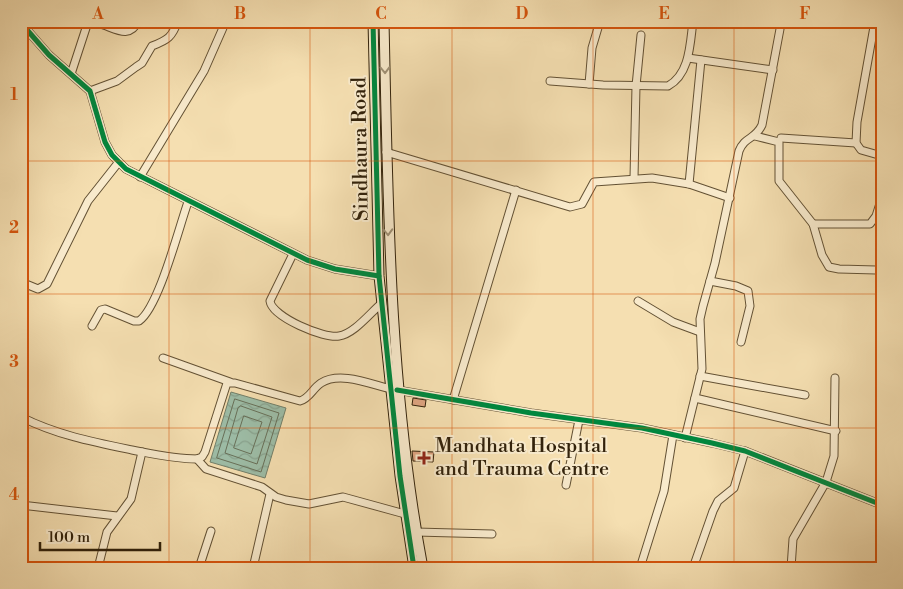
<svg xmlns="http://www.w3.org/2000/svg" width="903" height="589" font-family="'Libre Bodoni',serif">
<defs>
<pattern id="water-waves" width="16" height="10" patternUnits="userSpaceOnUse" patternTransform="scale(1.25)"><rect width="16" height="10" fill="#9dbda7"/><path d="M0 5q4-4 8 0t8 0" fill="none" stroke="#88a28e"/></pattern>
</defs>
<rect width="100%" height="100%" fill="#f5dfb1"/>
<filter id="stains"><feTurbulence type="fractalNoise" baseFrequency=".004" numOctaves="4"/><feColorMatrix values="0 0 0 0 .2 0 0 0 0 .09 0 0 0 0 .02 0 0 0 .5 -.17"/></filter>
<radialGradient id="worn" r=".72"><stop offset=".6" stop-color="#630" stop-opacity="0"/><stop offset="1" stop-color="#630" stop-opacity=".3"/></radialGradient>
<polygon fill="url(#water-waves)" stroke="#727f69" points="231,392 286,408 265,478 210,462"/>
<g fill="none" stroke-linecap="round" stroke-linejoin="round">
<g stroke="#687059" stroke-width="1">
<polygon points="235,399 279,413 261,472 217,458"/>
<polygon points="241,406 272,417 257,464 225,453 238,408"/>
<polygon points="244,416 262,422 251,454 234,448"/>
</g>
</g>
<g fill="#dea481" stroke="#32220b">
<polygon points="413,398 426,400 425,407 412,405"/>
<polygon points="412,451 434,452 433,462 413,461"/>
</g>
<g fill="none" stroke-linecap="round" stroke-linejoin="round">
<g stroke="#635134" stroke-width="9">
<g id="street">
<polyline points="875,21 857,122 856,143 861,150 882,156"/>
<polyline points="21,23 49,55 90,91 105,142 112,155 126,169 307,260 335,269 379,276"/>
<polyline points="688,58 773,70"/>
<path d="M71,74l16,-49c15,-10 40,22 51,-4"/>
<path d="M550,81l53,4 65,1c22,-12 22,-42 25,-65"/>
<polyline points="589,84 592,48 600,21"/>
<path d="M90,91l27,-10 19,-14 6,-4 10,-17c16,-6 20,-9 26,-25"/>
<polyline points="755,136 779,142 779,181 813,224 822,255 829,267 839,269 876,270"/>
<polyline points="781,138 856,143"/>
<polyline points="386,152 570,207 582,204 594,182 652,178 689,184 730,198"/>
<polyline points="140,177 204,71 226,21"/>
<polyline points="634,178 636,86 641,35"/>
<polyline points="689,184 701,60"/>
<polyline points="813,224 870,224 876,216 882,197"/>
<path d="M293,254l-23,47c2,16 54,38 69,35 15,-2 31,-23 43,-33"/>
<polyline points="710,281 736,286 748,291 750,306 741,342"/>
<polyline points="21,282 38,289 47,284 88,201 118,163"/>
<polyline points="638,301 673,322 700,332"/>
<polyline points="880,323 882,323"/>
<path d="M92,326l9,-16 4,-1 29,12h5c20,-14 40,-94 49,-119"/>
<polyline points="163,358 230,382"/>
<polyline points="700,376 805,395"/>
<polyline points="397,390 531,413 642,428 712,443 745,451 882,505"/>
<polyline points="695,398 836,431"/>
<polyline points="453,400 516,190"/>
<path d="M21,417c36,18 72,25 111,33 21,4 43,9 65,9l5,-2 3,-5 22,-69h8l65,18c10,-3 12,-12 21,-18 19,-12 49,1 70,6"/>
<path d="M685,438l17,-69 -2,-50 3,-13 12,-43 24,-112c6,-15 16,-11 23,-26l18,-96 -1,-8"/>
<polyline points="197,459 206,469 262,487 276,497 286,500 309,504 343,497 405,514"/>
<polyline points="566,485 579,420"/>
<polyline points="21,505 117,516"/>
<polyline points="416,532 492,534"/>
<polyline points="98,568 107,532 131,499 142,452"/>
<polyline points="199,568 211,531"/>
<polyline points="253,568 270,494"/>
<polyline points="640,568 664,491 673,435"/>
<polyline points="693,568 713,511 718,501 734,488 745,451"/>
<polyline points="791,568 793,539 826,482 834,456 835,378"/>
</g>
</g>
<g stroke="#32220b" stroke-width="11">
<g id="secondary">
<polyline points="373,21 379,276 400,476 414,568"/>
<path d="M384,21c4,183 5,366 39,547"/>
</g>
</g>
<use href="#street" stroke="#f8eacc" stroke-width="7"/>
<use href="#secondary" stroke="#f8eacc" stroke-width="9"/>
<g stroke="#f8eacc" stroke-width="8">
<g id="cycleway">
<polyline points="373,21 379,276 400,476 414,568"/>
<polyline points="21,23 49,55 90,91 105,142 112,155 126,169 307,260 335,269 379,276"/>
<polyline points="397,390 531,413 642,428 712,443 745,451 882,505"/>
</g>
</g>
<use href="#cycleway" stroke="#00873e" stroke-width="5"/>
</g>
<defs><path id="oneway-chevron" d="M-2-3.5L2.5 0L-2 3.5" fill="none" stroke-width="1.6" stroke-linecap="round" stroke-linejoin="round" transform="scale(1.25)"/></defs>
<g stroke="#9f9075">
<use href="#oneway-chevron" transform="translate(385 70) rotate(89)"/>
<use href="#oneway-chevron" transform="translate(388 232) rotate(88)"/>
</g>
<path fill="none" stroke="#d6540c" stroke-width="1" stroke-opacity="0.55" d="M169,21v547M310,21v547M452,21v547M593,21v547M734,21v547M21,161h861M21,294h861M21,428h861"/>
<path fill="#8f2418" stroke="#f8eacc" stroke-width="2" d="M421.5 450.5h5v5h5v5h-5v5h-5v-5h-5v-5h5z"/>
<g text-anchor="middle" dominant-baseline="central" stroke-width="4" stroke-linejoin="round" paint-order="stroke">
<g font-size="20" fill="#32220b" stroke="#f8eacc">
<text transform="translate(361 149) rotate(-91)">Sindhaura Road</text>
</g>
<g font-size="20" fill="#32220b" stroke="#f8eacc" text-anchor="start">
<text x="435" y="446">Mandhata Hospital<tspan x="435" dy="23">and Trauma Centre</tspan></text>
</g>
</g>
<rect width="903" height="589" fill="none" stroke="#f5dfb1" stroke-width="55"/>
<path d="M40 542v8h120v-8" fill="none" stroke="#32220b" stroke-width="2.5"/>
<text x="48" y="542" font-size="15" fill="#32220b" stroke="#f8eacc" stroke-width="4" paint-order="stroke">100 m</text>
<rect x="28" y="28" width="848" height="534" fill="none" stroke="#d6540c" stroke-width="2"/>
<g font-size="16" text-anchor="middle" font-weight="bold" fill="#d6540c">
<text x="98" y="19">A</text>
<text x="240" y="19">B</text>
<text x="381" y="19">C</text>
<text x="522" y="19">D</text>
<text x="664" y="19">E</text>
<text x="805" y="19">F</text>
<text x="14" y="100">1</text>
<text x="14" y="233">2</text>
<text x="14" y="367">3</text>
<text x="14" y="500">4</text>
</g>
<rect width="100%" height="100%" filter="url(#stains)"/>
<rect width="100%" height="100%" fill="url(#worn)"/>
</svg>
